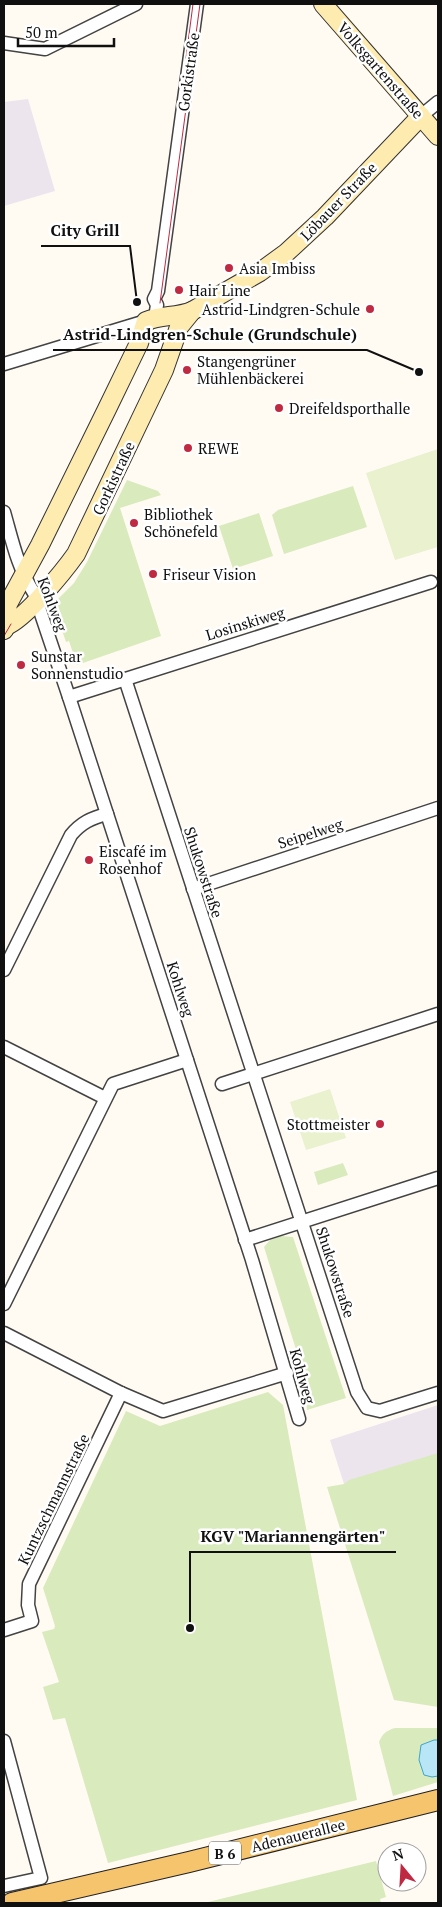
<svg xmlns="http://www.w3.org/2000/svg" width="442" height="1907" font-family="'PT Serif',serif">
<rect width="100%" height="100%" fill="#fffbf3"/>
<g fill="#ece5ee">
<polygon points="28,99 55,191 4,206 4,102"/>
<polygon points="438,1405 438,1454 344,1484 330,1440"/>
</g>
<g fill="#d9eabc">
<polygon points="127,480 158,491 161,495 120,508 161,636 77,665 69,641 66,642 53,604 74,583 87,562"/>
<polygon points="353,486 367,527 284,554 272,515 278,510"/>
<polygon points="259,513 273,556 233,569 219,526"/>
<polygon points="343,1163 348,1175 318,1185 314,1172"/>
<polygon points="281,1236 293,1237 346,1398 307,1410 304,1375 264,1247 270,1240"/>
<polygon points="268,1392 283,1405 357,1800 108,1863 65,1718 53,1720 43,1687 59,1682 42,1632 54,1629 55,1626 43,1588 126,1411 160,1426"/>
<polygon points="438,1453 438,1707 394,1700 327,1487 344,1484 349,1480"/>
<path d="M395,1728h43v54l-45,14 -14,-54c3,-8 8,-12 16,-14z"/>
<polygon points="376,1861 386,1897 380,1899 381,1903 204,1903"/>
</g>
<g fill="#e9f1ce">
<polygon points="438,449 438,547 395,560 366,473"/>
<polygon points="330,1089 346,1138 306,1150 290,1102"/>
</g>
<polygon fill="#b8e6f6" stroke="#40a5cc" points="434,1740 438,1740 438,1776 432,1777 424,1775 419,1760 421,1745"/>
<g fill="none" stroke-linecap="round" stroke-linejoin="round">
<g stroke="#434343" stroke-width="15">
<g id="street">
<polyline points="4,43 45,49 136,4"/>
<polyline points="421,116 438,102"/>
<polyline points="155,318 157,305 154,299 158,291 197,4"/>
<polyline points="4,364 146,321"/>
<path d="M4,512c8,28 14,57 30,81l35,104 183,563 47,159"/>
<polyline points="125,679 357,1392 367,1408 380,1411 438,1393"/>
<polyline points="69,697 431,582"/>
<polyline points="193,889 438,808"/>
<path d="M4,970l67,-135c10,-12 20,-17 36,-21"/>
<polyline points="4,1047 105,1098"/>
<polyline points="222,1084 438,1014"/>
<polyline points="245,1240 438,1178"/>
<polyline points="4,1304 113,1084 187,1060"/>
<polyline points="4,1333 121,1393 163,1411 287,1373"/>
<polyline points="4,1630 32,1621 28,1605 29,1584 121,1393"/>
<polyline points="4,1741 41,1878 4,1886"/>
</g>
</g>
<g stroke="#323232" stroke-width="20">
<g id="secondary">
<polyline points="323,4 438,136"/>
<path d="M6,626c19,-7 58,-55 70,-72l88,-184 15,-43 13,-16"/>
<path d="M4,630c4,-7 2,-17 4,-26l32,-59 67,-136 32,-66 7,-22c15,-6 31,-4 46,-10l68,-39 26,-19 39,-36 96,-101"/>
</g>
</g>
<g stroke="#212121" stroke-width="22">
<polyline id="primary" points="12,1903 189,1862 438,1800"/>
</g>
<use href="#street" stroke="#fff" stroke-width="12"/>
<use href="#secondary" stroke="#feebaf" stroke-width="18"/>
<use href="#primary" stroke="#f6c46c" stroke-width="20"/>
<g stroke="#bf2942" stroke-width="1">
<polyline points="186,58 193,4"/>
<polyline points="160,303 200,4"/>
<polyline points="4,636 11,624"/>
</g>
</g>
<g fill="#bf2942" stroke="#fff" stroke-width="2">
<circle cx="229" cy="268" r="5"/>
<circle cx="179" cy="290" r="5"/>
<circle cx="370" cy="309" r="5"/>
<circle cx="187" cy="370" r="5"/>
<circle cx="279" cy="408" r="5"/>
<circle cx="188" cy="448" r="5"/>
<circle cx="134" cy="523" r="5"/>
<circle cx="153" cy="574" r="5"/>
<circle cx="21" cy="665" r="5"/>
<circle cx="89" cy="860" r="5"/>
<circle cx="380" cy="1124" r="5"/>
</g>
<g text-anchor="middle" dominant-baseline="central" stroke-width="5" stroke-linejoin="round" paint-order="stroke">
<rect fill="#fff" stroke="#585858" stroke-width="1" x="209" y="1841.5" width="32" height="23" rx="4"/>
<g font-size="14" font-weight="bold" fill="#101010">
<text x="225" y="1853">B 6</text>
</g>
<g font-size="15" fill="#101010" stroke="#fff">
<text transform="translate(381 70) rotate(49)">Volksgartenstraße</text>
<text transform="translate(188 72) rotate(-82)">Gorkistraße</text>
<text transform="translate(338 201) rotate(-46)">Löbauer Straße</text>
<text transform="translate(113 478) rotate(-65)">Gorkistraße</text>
<text transform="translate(53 604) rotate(69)">Kohlweg</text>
<text transform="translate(245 623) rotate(-17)">Losinskiweg</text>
<text transform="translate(310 833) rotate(-18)">Seipelweg</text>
<text transform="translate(204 872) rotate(72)">Shukowstraße</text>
<text transform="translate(181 989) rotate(72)">Kohlweg</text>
<text transform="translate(336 1272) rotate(72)">Shukowstraße</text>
<text transform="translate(303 1376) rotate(74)">Kohlweg</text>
<text transform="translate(53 1499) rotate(-64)">Kuntzschmannstraße</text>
<text transform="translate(298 1835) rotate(-14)">Adenauerallee</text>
</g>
<g font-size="15" fill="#101010" stroke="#fff" text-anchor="start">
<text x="239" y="268">Asia Imbiss</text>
<text x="189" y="290">Hair Line</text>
<text x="360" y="309" text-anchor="end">Astrid-Lindgren-Schule</text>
<text x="197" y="361">Stangengrüner<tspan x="197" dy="17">Mühlenbäckerei</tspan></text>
<text x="289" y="408">Dreifeldsporthalle</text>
<text x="198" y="448">REWE</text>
<text x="144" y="514">Bibliothek<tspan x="144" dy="17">Schönefeld</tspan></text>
<text x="163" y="574">Friseur Vision</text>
<text x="31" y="656">Sunstar<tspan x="31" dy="17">Sonnenstudio</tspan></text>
<text x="99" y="851">Eiscafé im<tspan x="99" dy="17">Rosenhof</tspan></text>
<text x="370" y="1124" text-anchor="end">Stottmeister</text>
</g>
</g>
<path fill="none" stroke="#101010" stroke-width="2" d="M137 302L130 246H41M419 372L367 350H53M190 1628L190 1552H396"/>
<g fill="#101010" stroke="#fff" stroke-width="2">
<circle cx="137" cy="302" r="5"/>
<circle cx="419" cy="372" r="5"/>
<circle cx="190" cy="1628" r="5"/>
</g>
<g font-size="16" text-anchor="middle" font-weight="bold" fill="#101010" stroke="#fff" stroke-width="5" stroke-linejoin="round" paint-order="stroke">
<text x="85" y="236">City Grill</text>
<text x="210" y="340">Astrid-Lindgren-Schule (Grundschule)</text>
<text x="293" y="1542">KGV "Mariannengärten"</text>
</g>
<rect width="442" height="1907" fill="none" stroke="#101010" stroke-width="10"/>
<g transform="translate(402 1867) rotate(342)"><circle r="24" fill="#ffffff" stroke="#9f9f9f"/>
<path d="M0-4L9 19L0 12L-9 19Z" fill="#bf2942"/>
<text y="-8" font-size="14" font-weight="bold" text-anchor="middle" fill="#101010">N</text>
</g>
<path d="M18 38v8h96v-8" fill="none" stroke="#101010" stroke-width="2.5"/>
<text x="25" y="38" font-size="15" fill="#101010" stroke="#ffffff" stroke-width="4" paint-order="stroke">50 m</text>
</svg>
